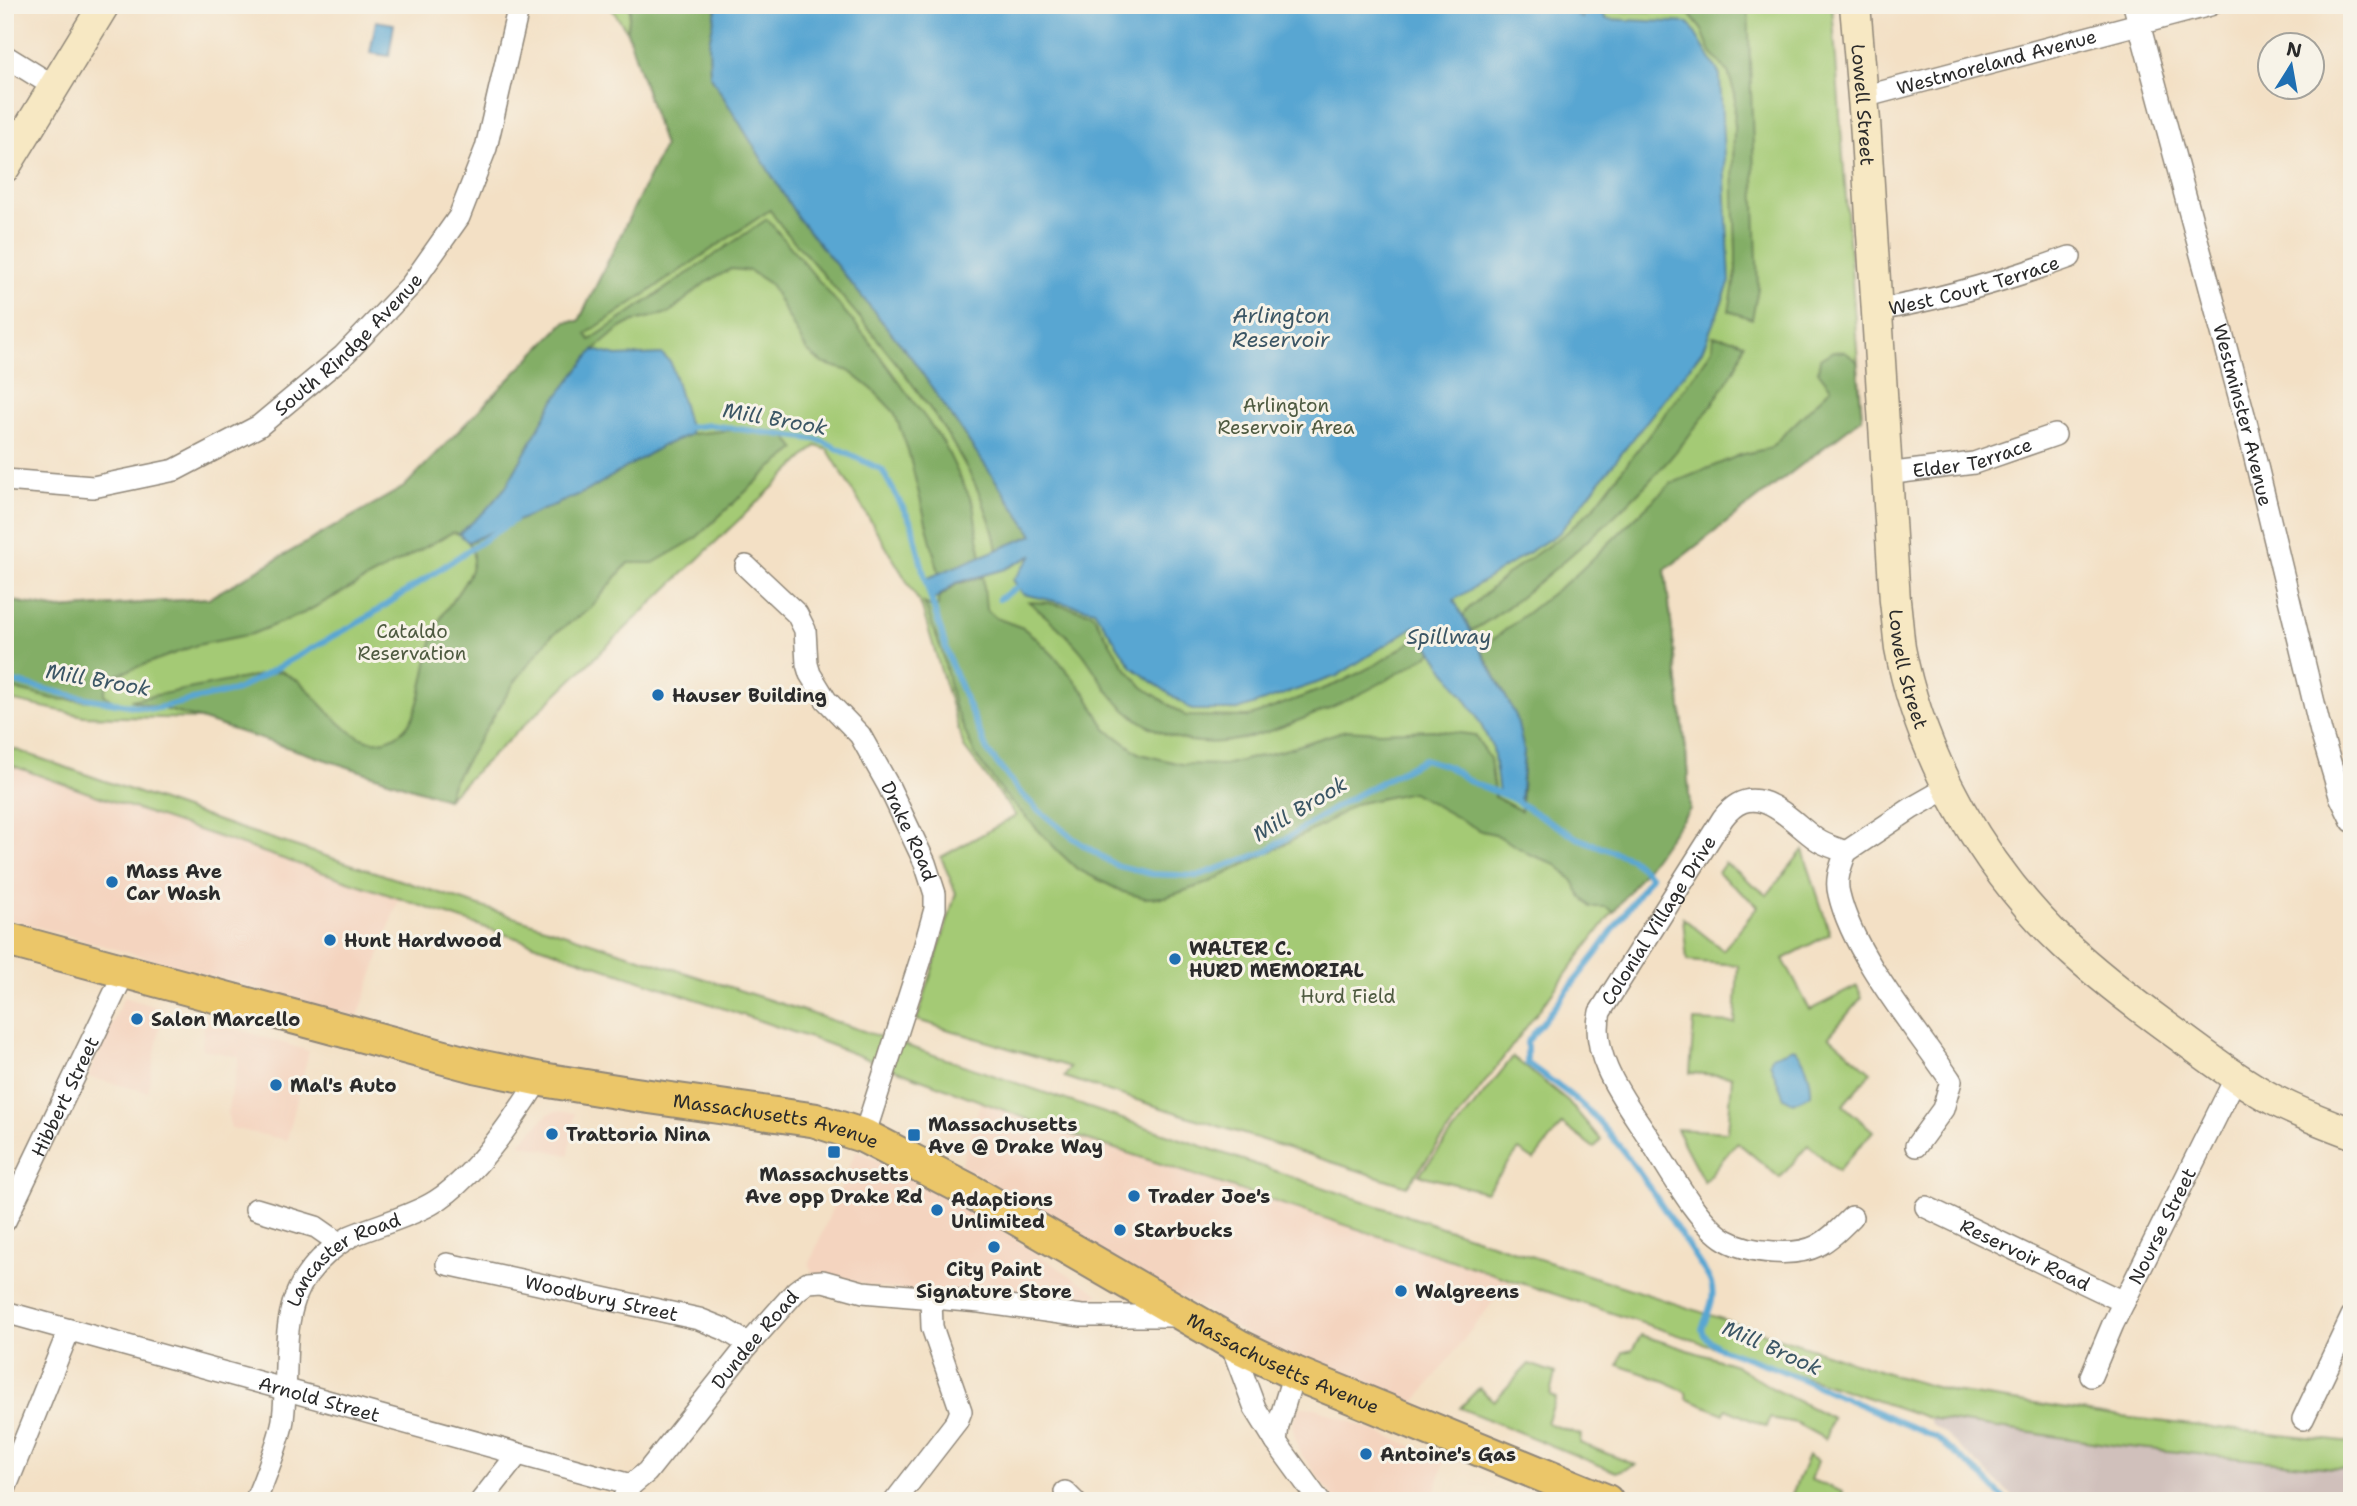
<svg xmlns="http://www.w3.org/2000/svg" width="2357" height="1506" font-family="'Shantell Sans',sans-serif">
<rect width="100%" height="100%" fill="#f7f3e8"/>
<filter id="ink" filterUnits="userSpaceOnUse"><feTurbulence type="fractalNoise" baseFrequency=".0143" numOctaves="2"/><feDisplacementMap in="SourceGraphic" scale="14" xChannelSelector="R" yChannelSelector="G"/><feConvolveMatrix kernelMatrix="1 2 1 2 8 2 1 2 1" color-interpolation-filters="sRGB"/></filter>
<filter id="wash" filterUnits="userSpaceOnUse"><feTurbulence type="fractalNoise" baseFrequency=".00686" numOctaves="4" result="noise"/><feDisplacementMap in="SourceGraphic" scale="28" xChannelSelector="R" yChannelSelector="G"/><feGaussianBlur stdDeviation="1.57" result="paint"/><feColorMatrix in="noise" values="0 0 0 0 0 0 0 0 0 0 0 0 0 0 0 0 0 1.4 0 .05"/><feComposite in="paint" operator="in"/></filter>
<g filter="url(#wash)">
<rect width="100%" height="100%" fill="#f3e0c5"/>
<g fill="#f4d4bf">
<polygon points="5,763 399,898 358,1017 5,918"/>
<polygon points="124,997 163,1009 148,1092 88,1077"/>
<polygon points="205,1019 309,1051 287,1140 231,1128 227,1113 239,1057 202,1049"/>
<polygon points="981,1101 1049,1127 1510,1280 1409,1410 1289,1358 1111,1258 961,1165"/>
<polygon points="556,1111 575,1113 569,1155 520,1144 548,1114"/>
<polygon points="856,1150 933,1187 1099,1294 1077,1306 881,1288 813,1273 809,1265"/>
<polygon points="1300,1407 1316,1408 1445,1459 1432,1501 1336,1501 1298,1450 1292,1423"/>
</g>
<polygon fill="#d0c0bb" points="1929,1418 2119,1446 2352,1470 2352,1501 2018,1501 1944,1433 1931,1424"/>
<g fill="#a4ca74" stroke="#687a50" stroke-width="2">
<polygon points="609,5 626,5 630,10 631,5 1832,5 1862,418 1665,570 1686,751 1690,809 1407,1186 1064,1077 1070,1067 917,1020 956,893 941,857 1016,816 964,747 921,605 828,450 816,446 447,799 200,719 84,716 5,699 5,600 60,609 209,598 404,487 565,322 579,321 664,146 627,31"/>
<polygon points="5,746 233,826 825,1018 1387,1209 1899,1377 1953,1392 2122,1417 2352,1443 2352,1470 2119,1446 1929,1418 1049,1127 825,1043 86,792 5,763"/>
<polygon points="1803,850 1830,934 1783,959 1810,1010 1857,986 1862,997 1829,1036 1871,1072 1843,1105 1873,1131 1838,1171 1808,1145 1780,1178 1737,1142 1704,1182 1676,1129 1728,1132 1732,1076 1690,1073 1694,1021 1735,1023 1738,965 1687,961 1683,918 1723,950 1758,906 1718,873 1725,863 1767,895"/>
<polygon points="1513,1057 1568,1101 1601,1140 1594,1148 1562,1124 1534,1160 1519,1150 1486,1192 1419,1175"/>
<polygon points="1641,1335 1735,1365 1772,1388 1832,1418 1825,1439 1796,1423 1770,1418 1767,1427 1726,1409 1724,1414 1687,1399 1686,1393 1667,1382 1618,1365 1623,1352 1632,1350"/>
<polygon points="1529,1364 1555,1373 1550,1395 1556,1398 1547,1423 1581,1435 1580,1443 1636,1465 1616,1472 1460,1408 1479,1388 1494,1401"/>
<polygon points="1808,1456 1818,1461 1811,1480 1843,1492 1840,1501 1789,1501"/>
</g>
<g fill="#83ae66" stroke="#576c48" stroke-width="2">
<path d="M631,5h86l-8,38 1,32 88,143 113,139 122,178 -36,15c-15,-93 -116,-207 -176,-278 -16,-20 -37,-39 -51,-62l-184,124 4,6 177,-121 99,118 77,105 30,62 8,53 -42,17 -31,-124 -14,-38 -21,-22 -24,-19 -27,-8 -15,-12 -37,-67 -20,-13 -19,-2 -26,14 -36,30 -35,8 -15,8 -25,21 -41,52 -47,85 -21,24 -26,23 -6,-2 -149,81 -52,21 -55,11 -81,30 -9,9 -3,10 9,8 -59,-3 -49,-12v-87l55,9 149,-11 195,-111 161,-165 14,-1 85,-175 -37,-115z"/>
<polygon points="1605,5 1748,5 1758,288 1752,319 1729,311 1736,272 1736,251 1733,165 1735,95 1728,72 1711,53 1702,30 1689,14 1672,11 1615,11"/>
<path d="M1713,336l20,3 11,4c-3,19 -13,32 -23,48 -44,69 -102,123 -164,176 -28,23 -55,47 -86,64l-8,-15 4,-6 39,-35 60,-42 27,-25 107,-140 12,-19z"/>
<polygon points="1833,351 1845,352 1857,361 1862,418 1665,570 1686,751 1690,809 1614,912 1606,907 1591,907 1582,898 1573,881 1556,864 1531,855 1495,834 1481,831 1412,792 1355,804 1323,825 1208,883 1166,897 1145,898 1123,892 1077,869 1058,851 1005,795 975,755 954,706 942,652 924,603 934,608 938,606 938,598 957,584 983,577 986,609 996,618 1023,628 1037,639 1058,660 1086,694 1106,729 1140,754 1181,764 1224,765 1288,749 1346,730 1380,732 1434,730 1475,735 1490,759 1495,797 1521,811 1524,751 1516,716 1481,649 1578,573 1670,484 1740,455 1770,448 1831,388 1818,371 1820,359"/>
<path d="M743,429l40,4 13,16 -26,20 -75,70 -42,24h-25l-38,46 -39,27 -37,47 -62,101 -5,15 -247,-80 -69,-19 150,-29c6,4 13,7 19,11 20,18 50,63 80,59 15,-2 26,-11 33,-24 13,-30 13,-70 28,-99 11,-22 45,-50 27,-76l119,-51 75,-45 29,-12z"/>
<path d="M1029,602l20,1 43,10 32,53 19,21 43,29 62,1 91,-34 38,-19 44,-29 12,17c-39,25 -80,48 -123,64 -65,26 -119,45 -181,-3 -19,-15 -32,-40 -46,-59 -16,-20 -35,-36 -54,-52z"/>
</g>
<g fill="#58a6d2" stroke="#42687e" stroke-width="2">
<polygon points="717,5 1554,5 1572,11 1582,18 1587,5 1598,5 1606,19 1689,23 1720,75 1730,282 1702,351 1559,533 1454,600 1516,716 1524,751 1520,804 1499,794 1493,749 1476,715 1415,626 1337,676 1238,710 1192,710 1132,667 1094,610 1023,594 1013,580 1033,555 1005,569 956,583 932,601 925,579 1033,535 911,357 798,218 710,75 709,43"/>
<polygon points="376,21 394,24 389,56 370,53"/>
<polygon points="594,350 617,356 662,354 671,363 691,434 662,446 587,491 468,542 459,534 485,511 506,487 553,402"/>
<path d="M1793,1048c12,7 19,33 18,47l-18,8 -9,-5 -14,-35 2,-7z"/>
</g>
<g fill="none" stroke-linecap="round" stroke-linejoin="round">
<g stroke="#58a6d2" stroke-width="6">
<path d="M683,428l27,-3 110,15 62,30 30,54 13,55 26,85 36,86 30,39 20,20 37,30 41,26 37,9 45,2 68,-24 79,-50 80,-43 23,7 24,16 40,16 66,40 53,20 21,18 -55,78 -69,88v21c24,18 51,35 71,58 40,43 76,105 109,154 12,19 2,34 -5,54l2,6 13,12 61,22 159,69 47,40 22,23"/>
<polyline points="999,599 1018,587"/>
<polyline points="5,680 74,696 153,709 237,690 363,620 514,520"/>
</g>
</g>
</g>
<g filter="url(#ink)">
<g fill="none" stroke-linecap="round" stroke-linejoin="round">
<g stroke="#8f8678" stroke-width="24">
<g id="street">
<path id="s1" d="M2134,5l115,428 72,299 19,64 12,25"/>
<polyline points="5,56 55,87"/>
<path id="s2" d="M1863,97l347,-92"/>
<path id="s3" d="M1877,310c67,-11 129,-30 193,-53"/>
<path id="s4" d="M1886,474l88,-11 81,-28"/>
<path id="s5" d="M5,480l88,7 82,-17 84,-44 84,-70 68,-71 48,-68 27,-69 33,-143"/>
<path id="s6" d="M746,566l51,48 8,16 2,34 3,10 16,26 34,35 29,52 36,76 10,31v15l-14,50 -57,177"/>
<polyline points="1846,852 1912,808 1949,787"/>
<path id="s7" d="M1926,1207l198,95"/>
<polyline points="256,1209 316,1227 339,1243"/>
<path id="s8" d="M1852,1217c-27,27 -39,38 -79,35 -16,-1 -33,-4 -47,-12 -28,-16 -59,-74 -77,-102 -23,-36 -60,-81 -49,-126l123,-194c32,-42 65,1 93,21 8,6 20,9 30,13 -5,14 -11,27 -7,42 14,61 77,135 112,187l-8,28 -27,37"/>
<path id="s9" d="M5,1221l120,-250"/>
<path id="s10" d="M447,1264l252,55 25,10 25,15"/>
<path id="s11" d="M5,1312l626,173"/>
<polyline points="1230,1341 1255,1408 1276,1442 1319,1501"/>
<path id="s12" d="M2091,1376l22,-52 123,-247"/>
<polyline points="2303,1419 2352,1316"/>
<polyline points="1276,1442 1278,1426 1294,1373"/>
<polyline points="5,1489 69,1330"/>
<polyline points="1065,1492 1074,1501"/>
<path id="s13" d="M255,1501c8,-17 25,-63 28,-81 9,-79 -13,-135 68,-184 26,-11 55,-18 80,-32 40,-22 83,-85 108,-125"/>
<polyline points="481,1501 518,1454"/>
<path id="s14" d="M622,1501l9,-16 16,-13 102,-128 47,-53 12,-9 15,-1 40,11 117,10 102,14h98"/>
<polyline points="895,1501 957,1421 961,1411 932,1327 931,1298"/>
</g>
</g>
<g stroke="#8f8678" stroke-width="33">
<g id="secondary">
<path id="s15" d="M1855,5l10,116 30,480c2,15 3,32 5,47 21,111 84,220 165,297 31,29 65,55 99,80 36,26 71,54 110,75 25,13 51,23 78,33"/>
<polyline points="5,167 104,5"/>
</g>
</g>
<g stroke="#8f8678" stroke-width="37">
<g id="primary">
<path id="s16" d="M5,939l471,127 63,13 93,15 182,26 50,16 106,55 268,155 56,27 312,128"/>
</g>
</g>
<use href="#street" stroke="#fff" stroke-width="21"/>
<use href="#secondary" stroke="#f7e8c3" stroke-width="30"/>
<use href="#primary" stroke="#ebc669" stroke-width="33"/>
</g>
</g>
<g fill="#1f6fb2" stroke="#f7f3e8" stroke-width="2.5">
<circle cx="658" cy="695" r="7"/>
<circle cx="112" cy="882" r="7"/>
<circle cx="330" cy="940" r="7"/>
<circle cx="1175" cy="959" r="7"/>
<circle cx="137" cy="1019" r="7"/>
<circle cx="276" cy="1085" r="7"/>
<circle cx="552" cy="1134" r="7"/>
<rect x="907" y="1128" width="14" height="14" rx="3.5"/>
<rect x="827" y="1145" width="14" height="14" rx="3.5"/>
<circle cx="1134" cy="1196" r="7"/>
<circle cx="937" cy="1210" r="7"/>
<circle cx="1120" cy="1230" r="7"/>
<circle cx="994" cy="1247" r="7"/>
<circle cx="1401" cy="1291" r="7"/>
<circle cx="1366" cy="1454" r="7"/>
</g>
<g text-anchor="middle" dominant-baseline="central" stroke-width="6" stroke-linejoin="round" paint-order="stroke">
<g font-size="19" fill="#2b2b2b" stroke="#f7f3e8">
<text stroke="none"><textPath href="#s2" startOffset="138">Westmoreland Avenue</textPath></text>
<text stroke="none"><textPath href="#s15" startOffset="100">Lowell Street</textPath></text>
<text stroke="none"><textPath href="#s3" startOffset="100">West Court Terrace</textPath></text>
<text stroke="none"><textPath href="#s5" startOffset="388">South Rindge Avenue</textPath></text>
<text stroke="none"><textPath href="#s1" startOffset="424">Westminster Avenue</textPath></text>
<text stroke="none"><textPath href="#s4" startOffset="88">Elder Terrace</textPath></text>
<text stroke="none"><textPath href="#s15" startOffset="667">Lowell Street</textPath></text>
<text stroke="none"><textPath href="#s6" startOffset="320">Drake Road</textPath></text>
<text stroke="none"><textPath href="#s8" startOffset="516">Colonial Village Drive</textPath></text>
<text stroke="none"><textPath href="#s9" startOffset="138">Hibbert Street</textPath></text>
<text stroke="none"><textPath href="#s16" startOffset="793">Massachusetts Avenue</textPath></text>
<text stroke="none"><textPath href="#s12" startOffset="166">Nourse Street</textPath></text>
<text stroke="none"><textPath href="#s7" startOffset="110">Reservoir Road</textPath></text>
<text stroke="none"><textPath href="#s13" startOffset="273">Lancaster Road</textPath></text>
<text stroke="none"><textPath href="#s10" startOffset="158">Woodbury Street</textPath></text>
<text stroke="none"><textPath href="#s14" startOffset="210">Dundee Road</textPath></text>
<text stroke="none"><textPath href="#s16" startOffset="1360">Massachusetts Avenue</textPath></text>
<text stroke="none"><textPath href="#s11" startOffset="326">Arnold Street</textPath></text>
</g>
<g font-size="19" fill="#4f5b41" stroke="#f7f3e8">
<text x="1286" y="405">Arlington<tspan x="1286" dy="22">Reservoir Area</tspan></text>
<text x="412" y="631">Cataldo<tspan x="412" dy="22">Reservation</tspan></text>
<text x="1348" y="996">Hurd Field</text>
</g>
<g font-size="19" font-weight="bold" fill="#2b2b2b" stroke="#f7f3e8" text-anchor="start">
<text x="672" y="695">Hauser Building</text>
<text x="126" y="871">Mass Ave<tspan x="126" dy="22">Car Wash</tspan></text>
<text x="344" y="940">Hunt Hardwood</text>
<text x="1189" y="948">WALTER C.<tspan x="1189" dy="22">HURD MEMORIAL</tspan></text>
<text x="151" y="1019">Salon Marcello</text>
<text x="290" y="1085">Mal's Auto</text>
<text x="928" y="1124">Massachusetts<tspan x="928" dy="22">Ave @ Drake Way</tspan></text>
<text x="566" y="1134">Trattoria Nina</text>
<text x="834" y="1174" text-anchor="middle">Massachusetts<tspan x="834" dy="22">Ave opp Drake Rd</tspan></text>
<text x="1148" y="1196">Trader Joe's</text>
<text x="951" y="1199">Adaptions<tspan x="951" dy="22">Unlimited</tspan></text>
<text x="1134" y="1230">Starbucks</text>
<text x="994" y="1269" text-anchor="middle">City Paint<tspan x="994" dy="22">Signature Store</tspan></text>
<text x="1415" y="1291">Walgreens</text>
<text x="1380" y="1454">Antoine's Gas</text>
</g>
<g font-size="21" font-style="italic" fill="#3b5665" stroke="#f7f3e8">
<text x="1281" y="316">Arlington<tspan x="1281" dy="24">Reservoir</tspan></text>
<text transform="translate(775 419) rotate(10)">Mill Brook</text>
<text x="1449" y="637">Spillway</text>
<text transform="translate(98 680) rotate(10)">Mill Brook</text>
<text transform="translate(1300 809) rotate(-31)">Mill Brook</text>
<text transform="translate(1772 1348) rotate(24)">Mill Brook</text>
</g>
</g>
<rect width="2357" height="1506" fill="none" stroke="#f7f3e8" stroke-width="28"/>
<g transform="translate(2291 66) rotate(11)"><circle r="33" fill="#f7f3e8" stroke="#a5a39c" stroke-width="2"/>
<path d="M0-5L12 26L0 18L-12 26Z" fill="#1f6fb2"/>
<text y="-10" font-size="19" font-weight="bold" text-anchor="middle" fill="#2b2b2b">N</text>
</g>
</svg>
